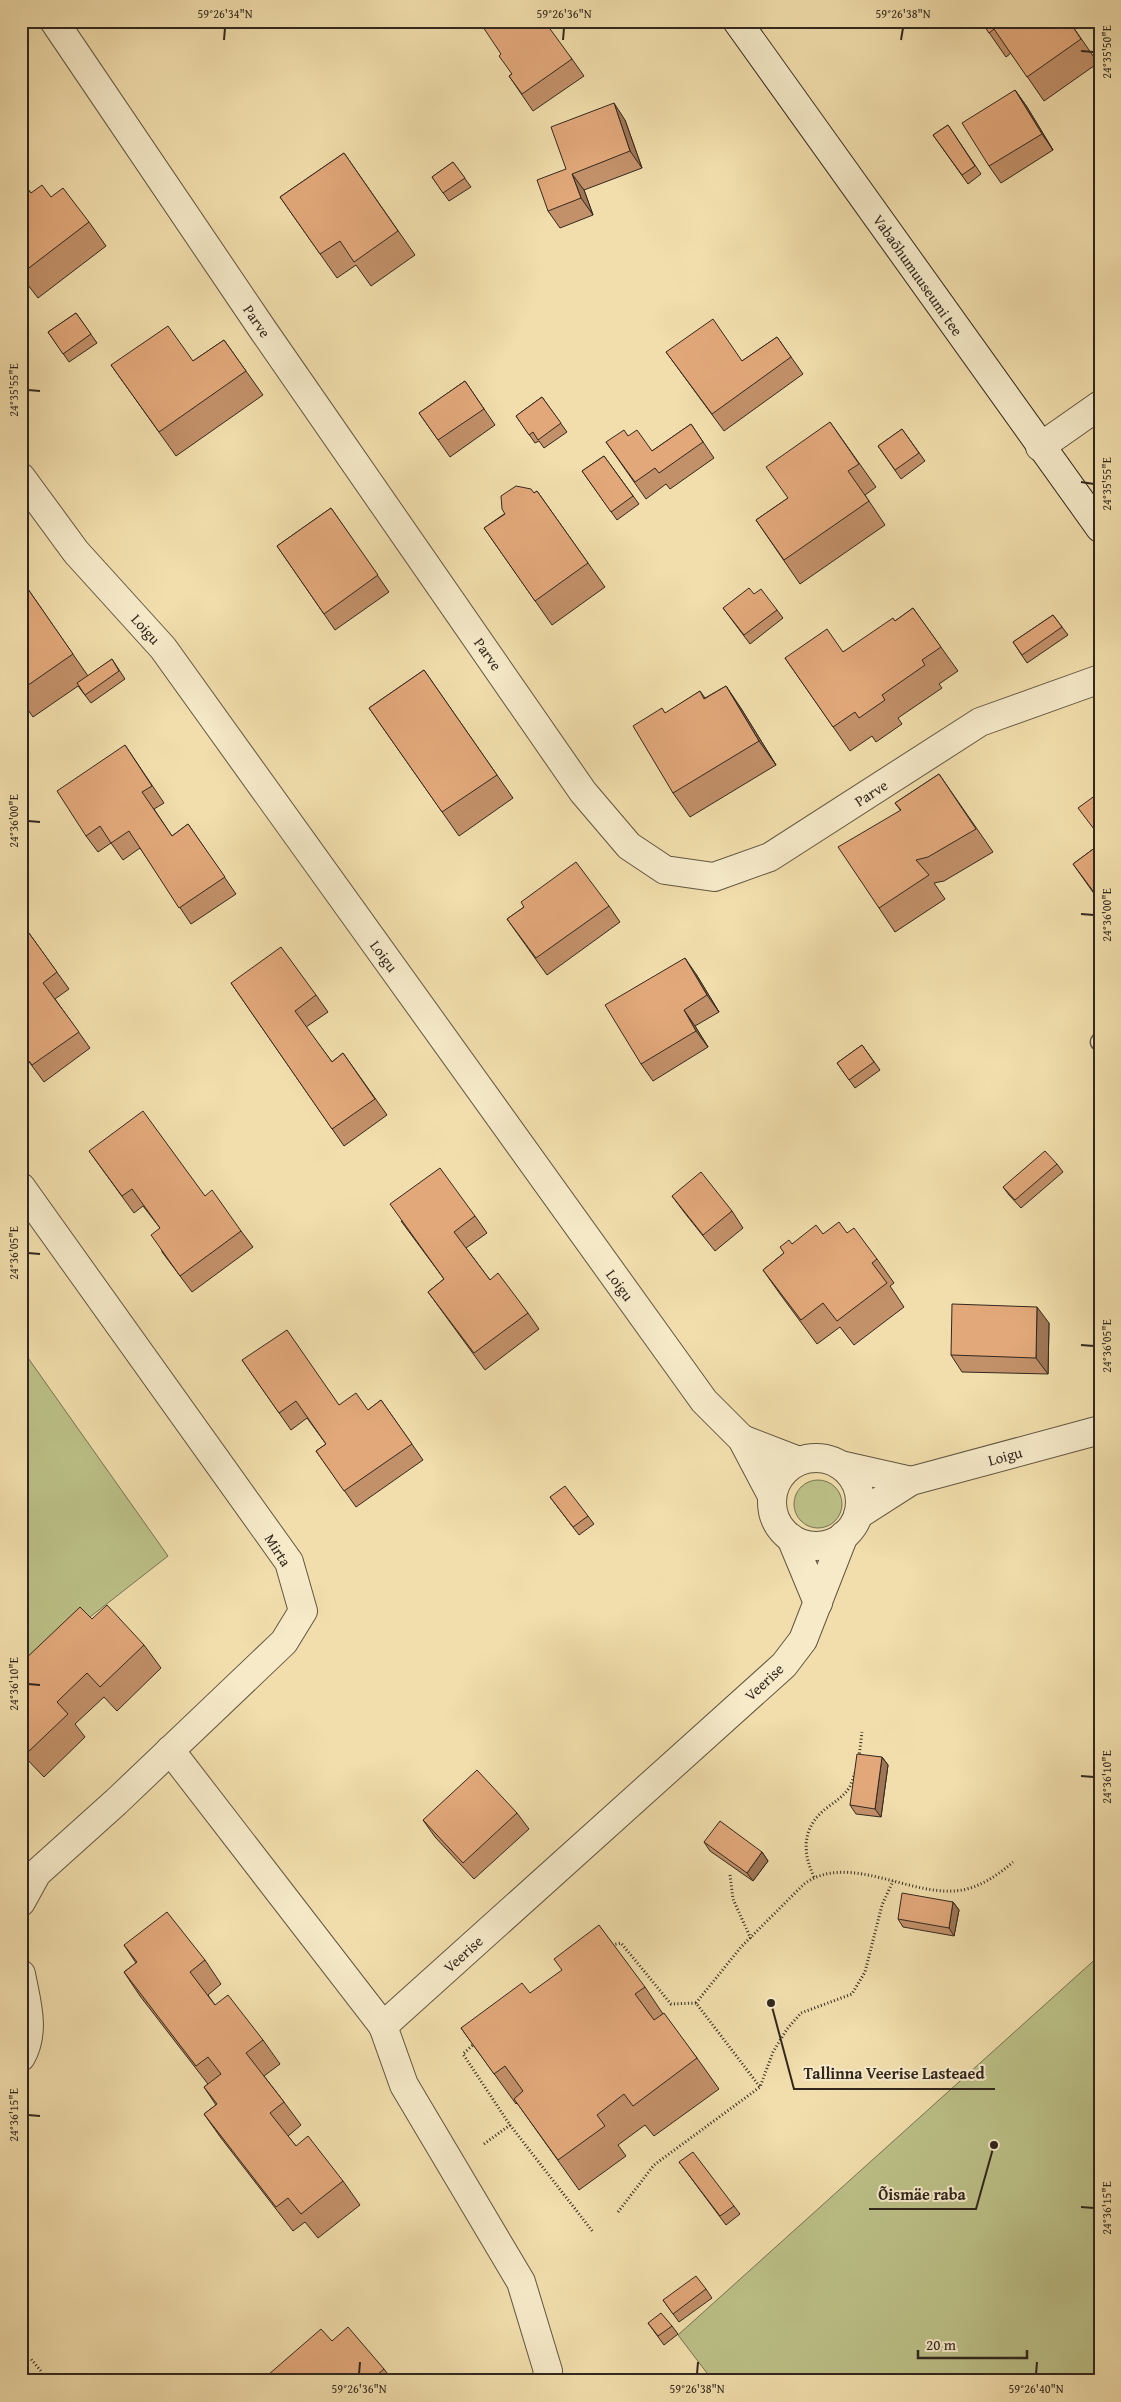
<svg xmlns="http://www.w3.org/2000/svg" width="1121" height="2402" font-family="'Gentium Book Plus',serif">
<rect width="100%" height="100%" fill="#f1deac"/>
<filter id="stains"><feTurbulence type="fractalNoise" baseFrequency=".004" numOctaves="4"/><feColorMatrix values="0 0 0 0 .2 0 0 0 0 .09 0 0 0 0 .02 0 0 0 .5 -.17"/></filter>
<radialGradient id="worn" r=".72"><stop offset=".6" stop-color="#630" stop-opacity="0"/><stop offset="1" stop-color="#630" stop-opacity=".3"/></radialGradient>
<g fill="#bcc188" stroke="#777454">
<polygon points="21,1348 168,1556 21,1671"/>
<circle cx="818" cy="1504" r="24"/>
<polygon points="1100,1955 1100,2381 713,2381 678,2335"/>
</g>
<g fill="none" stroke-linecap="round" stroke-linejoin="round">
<g stroke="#625642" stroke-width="19">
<polyline id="lane" points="1099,1042 1100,1041"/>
</g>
<g stroke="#625642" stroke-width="30">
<g id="street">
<polyline points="54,21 263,330 583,792 629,846 665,870 714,877 770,857 980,722 1100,679"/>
<polyline points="1040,447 1100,405"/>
<polyline points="21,477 76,552 163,648 704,1401 742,1439 772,1496"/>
<polyline points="21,1187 289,1562 303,1611 284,1642 116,1802 37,1873 21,1902"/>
<polyline points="742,1439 799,1461"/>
<circle cx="816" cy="1502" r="44"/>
<polyline points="840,1465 911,1481"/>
<polyline points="858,1515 911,1481 1100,1430"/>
<polyline points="791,1538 818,1603"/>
<polyline points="170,1750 383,2026"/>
<path d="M21,1974c5,27 15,57 0,83"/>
<polyline points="546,2381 548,2371 521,2282 404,2085 383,2026 784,1665 803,1640 844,1535"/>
</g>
</g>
<g stroke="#32281f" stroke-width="30">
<polyline id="secondary" points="737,21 1100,528"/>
</g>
<g stroke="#32281f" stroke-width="3" stroke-dasharray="1 2.5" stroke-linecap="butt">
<polyline points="859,1757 862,1732"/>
<polyline points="730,1875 733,1899 751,1939"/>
<path d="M814,1877c-11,-23 -12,-46 7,-64 9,-9 21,-14 28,-25 3,-5 4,-10 6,-15"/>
<polyline points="612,1945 621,1943 671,2004 696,2003 760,2087"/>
<path d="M696,2003l45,-56 63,-63c47,-34 112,18 163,5 18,-5 32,-15 46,-27"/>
<polyline points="475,2043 463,2054 510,2125 593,2232"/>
<polyline points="484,2144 510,2125"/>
<polyline points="618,2212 654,2165 760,2087 773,2052 787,2029 801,2013 852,1994 865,1972 882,1905 893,1881"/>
<polyline points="21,2360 31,2359 41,2371 39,2381"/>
</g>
<use href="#lane" stroke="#f6eac9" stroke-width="16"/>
<use href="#street" stroke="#f6eac9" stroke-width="28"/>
<use href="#secondary" stroke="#f6eac9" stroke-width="28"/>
</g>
<g fill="#c29069" stroke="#32281f">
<polygon points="981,21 1069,21 1098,63 1044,101 1011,53 1006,57"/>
<polygon points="541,24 572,59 584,76 533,111 509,76 512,74"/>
<polygon points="1015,90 1027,107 1053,150 1001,183 989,166"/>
<polygon points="625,120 642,168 584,190 593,215 560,228 548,211 566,169"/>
<polygon points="948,125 981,174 968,184 933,135"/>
<polygon points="344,153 415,255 371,286 356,265 337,278 280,197"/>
<polygon points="453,162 471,187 449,201 432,177"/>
<polygon points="21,181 31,193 89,222 106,246 38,298 21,276"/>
<polygon points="76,313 97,343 69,362 48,332"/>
<polygon points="777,337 803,374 724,431 666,352 742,361"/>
<polygon points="224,340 263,395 176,456 111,365 193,361"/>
<polygon points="465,381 495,425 450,457 419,413"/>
<polygon points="542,397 567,432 544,448 539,441 535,443 516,416"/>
<polygon points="830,422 876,487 865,495 885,525 800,584 756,520 788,498"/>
<polygon points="691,424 714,458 670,489 666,484 646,499 606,442 628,436 652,451"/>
<polygon points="902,429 925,461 901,479 878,446"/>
<polygon points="604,456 639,504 617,520 582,471"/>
<polygon points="537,491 605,587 552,625 484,528"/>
<polygon points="331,508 389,592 335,630 277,546"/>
<polygon points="21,579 88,676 112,659 125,679 91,703 78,686 33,717 21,700"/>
<polygon points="754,594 777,610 783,618 750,644 723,608"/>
<polygon points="913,608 958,671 939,684 942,688 898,718 902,724 876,742 872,736 850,751 785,658 843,652 895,621"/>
<polygon points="1053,615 1068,635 1027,663 1013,642"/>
<polygon points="424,670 513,798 459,836 369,708"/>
<polygon points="726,686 742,710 776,765 690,817 673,793 666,713 700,691 705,698"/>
<polygon points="125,745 164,803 154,809 172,836 188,824 236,894 191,924 140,848 123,860 111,843 98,852 86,836"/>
<polygon points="939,774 993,852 944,881 934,883 945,899 895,932 879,908 901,811 895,803"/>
<polygon points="1100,844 1100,902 1073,864"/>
<polygon points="609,906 620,922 547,975 507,919 524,907"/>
<polygon points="21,922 69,989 55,999 90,1048 44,1082 21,1051"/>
<polygon points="696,974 719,1012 695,1026 708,1047 653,1081 641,1064"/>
<polygon points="231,983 316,995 328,1012 306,1027 332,1062 343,1053 387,1115 344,1146"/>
<polygon points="862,1045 880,1070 855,1088 837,1063"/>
<polygon points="89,1151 241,1231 253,1247 192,1292 162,1252 160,1228 143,1206 134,1213"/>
<polygon points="1057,1164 1063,1172 1021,1208 1009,1195 1003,1187"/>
<polygon points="672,1196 732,1211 743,1228 715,1251 684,1212"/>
<polygon points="475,1216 487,1233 466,1248 490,1280 528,1313 539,1329 485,1370 428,1292 444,1279 401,1221"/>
<polygon points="847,1233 877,1259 894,1283 890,1286 904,1307 854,1345 840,1327 817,1344 780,1294 763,1270 784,1253 792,1244 823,1234"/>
<polygon points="1049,1323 1048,1374 962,1372 951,1355"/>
<polygon points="242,1360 339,1405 368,1410 381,1400 423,1460 356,1507 316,1451 326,1444 307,1418 291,1430"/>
<polygon points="550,1497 588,1516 594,1524 579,1535"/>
<polygon points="92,1619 144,1645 161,1668 117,1711 104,1697 75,1724 85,1737 44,1777 21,1753 21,1663"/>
<polygon points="882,1757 888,1765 881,1817 856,1814 850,1805"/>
<polygon points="517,1813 529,1829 474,1879 435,1837 423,1820"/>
<polygon points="704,1842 762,1852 768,1861 753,1881 710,1851"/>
<polygon points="953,1902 959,1910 954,1936 903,1927 898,1919"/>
<polygon points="124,1945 205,1960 221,1984 208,1995 215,2005 263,2040 280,2064 264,2076 284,2102 301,2125 288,2136 296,2146 343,2181 360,2205 318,2238 305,2222 293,2231 221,2138 204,2114 216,2105 204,2087 208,2084 140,1996 124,1972 136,1963"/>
<polygon points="645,1987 663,2014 697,2058 719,2089 654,2136 645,2125 618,2145 626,2156 579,2190 517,2103 516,2104 461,2028 530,1993"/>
<polygon points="679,2162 734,2206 740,2214 726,2225"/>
<polygon points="706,2289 712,2298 679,2322 663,2300"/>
<polygon points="648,2323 672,2326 678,2334 664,2345"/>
<polygon points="332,2341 384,2369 393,2381 261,2381"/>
</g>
<g fill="#9e7655" stroke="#32281f">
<polygon points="1015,90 1027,107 1053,150 1042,134"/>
<polygon points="614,103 625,120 642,168 630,151"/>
<polygon points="572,174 584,190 593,215 581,198"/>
<polygon points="726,686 742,710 776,765 759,741"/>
<polygon points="685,958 696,974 719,1012 707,995"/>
<polygon points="684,1010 695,1026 708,1047 696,1031"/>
<polygon points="1037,1307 1049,1323 1048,1374 1036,1358"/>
<polygon points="882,1757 888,1765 881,1817 875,1809"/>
<polygon points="762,1852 768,1861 753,1881 747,1873"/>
<polygon points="953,1902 959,1910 954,1936 949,1928"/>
</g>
<g fill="#e2a87a" stroke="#32281f">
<polygon points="479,21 539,21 541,24 545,22 572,59 522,94 509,76 512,74 499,56 501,54"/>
<polygon points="981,21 1069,21 1081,39 1027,77 994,29 989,33"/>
<polygon points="1015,90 1042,134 989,166 962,123"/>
<polygon points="614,103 630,151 572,174 581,198 548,211 537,180 566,169 551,127"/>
<polygon points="948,125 975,166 962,175 933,135"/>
<polygon points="344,153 398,231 354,262 340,241 320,254 280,197"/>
<polygon points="453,162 465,178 443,193 432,177"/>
<polygon points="21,181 31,193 42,185 51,197 63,188 89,222 21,274"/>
<polygon points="76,313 91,334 63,354 48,332"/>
<polygon points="713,319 742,361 777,337 791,357 712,414 666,352"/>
<polygon points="168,326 193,361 224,340 246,371 159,432 111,365"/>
<polygon points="465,381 484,409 438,440 419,413"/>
<polygon points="542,397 561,423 538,440 533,432 529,435 516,416"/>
<polygon points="830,422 859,464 848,471 869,501 784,560 756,520 788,498 766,467"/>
<polygon points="691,424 703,442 659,473 655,468 635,482 606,442 624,430 628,436 637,430 652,451"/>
<polygon points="902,429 919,453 895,470 878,446"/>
<polygon points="604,456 633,496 611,512 582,471"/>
<polygon points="516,486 531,489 534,493 537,491 588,563 535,601 484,528 505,514 502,509 501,496"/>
<polygon points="331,508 378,575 324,614 277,546"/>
<polygon points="21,579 73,654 21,690"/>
<polygon points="749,588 754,594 761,589 777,610 744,635 723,608"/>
<polygon points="913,608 941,647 922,660 925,665 882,695 885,700 859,718 855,712 833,727 785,658 827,629 843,652 893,618 895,621"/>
<polygon points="1053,615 1062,627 1022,655 1013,642"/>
<polygon points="112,659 119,671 85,695 77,683"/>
<polygon points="424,670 497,775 442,812 369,708"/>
<polygon points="726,686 759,741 673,793 633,726 662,708 665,713 700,691 704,699"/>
<polygon points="125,745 152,786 142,792 172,836 188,824 225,877 179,908 129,831 111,843 100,826 86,836 57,791"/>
<polygon points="939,774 976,829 928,857 916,860 929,875 879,908 838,847 901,810 895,803"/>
<polygon points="1100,792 1100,837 1078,808"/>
<polygon points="1100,844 1100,892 1096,895 1073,864"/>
<polygon points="576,862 609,906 536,958 507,919 524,907 521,902"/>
<polygon points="21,922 57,972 43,983 79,1032 32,1065 21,1051"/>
<polygon points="281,947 316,995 295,1011 332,1062 343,1053 375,1099 332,1129 231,983"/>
<polygon points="685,958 707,995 684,1010 696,1031 641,1064 605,1005"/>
<polygon points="862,1045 874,1062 849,1080 837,1063"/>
<polygon points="143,1111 205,1196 212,1190 241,1231 180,1276 151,1235 160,1228 132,1189 122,1196 89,1151"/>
<polygon points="1045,1151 1057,1164 1015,1200 1003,1187"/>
<polygon points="440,1168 475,1216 454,1232 490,1280 498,1273 528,1313 474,1353 428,1292 444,1279 390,1204"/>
<polygon points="701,1172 732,1211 703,1235 672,1196"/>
<polygon points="839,1222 847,1233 854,1228 877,1259 872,1263 887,1283 837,1321 823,1303 801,1320 763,1270 784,1253 780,1247 789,1240 792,1244 816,1225 823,1234"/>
<polygon points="952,1304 1037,1307 1036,1358 951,1355"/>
<polygon points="287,1330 339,1405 356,1393 368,1410 381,1400 412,1444 344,1491 316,1451 326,1444 296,1401 279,1413 242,1360"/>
<polygon points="565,1486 588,1516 573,1527 550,1497"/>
<polygon points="107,1605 144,1645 100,1687 87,1673 57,1702 68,1714 27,1753 21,1747 21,1663 80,1607 92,1619"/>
<polygon points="857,1754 882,1757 875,1809 850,1805"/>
<polygon points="477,1770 517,1813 463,1863 423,1820"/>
<polygon points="720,1821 762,1852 747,1873 704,1842"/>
<polygon points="902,1893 953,1902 949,1928 898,1919"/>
<polygon points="167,1912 205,1960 190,1972 215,2005 228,1995 263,2040 246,2053 284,2102 270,2113 296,2146 308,2136 343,2181 301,2214 288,2198 276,2207 204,2114 217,2104 204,2087 221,2074 208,2057 196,2066 124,1972 137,1962 124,1945"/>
<polygon points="599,1925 645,1987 635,1994 654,2020 664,2013 697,2058 633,2106 624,2094 597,2115 605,2126 558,2160 514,2099 523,2091 505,2066 494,2074 461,2028 522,1983 530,1993 562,1970 554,1959"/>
<polygon points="693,2152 734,2206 720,2216 679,2162"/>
<polygon points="696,2276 706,2289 673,2314 663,2300"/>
<polygon points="661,2313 672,2326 658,2336 648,2323"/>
<polygon points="348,2327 384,2369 370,2381 261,2381 321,2329 332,2341"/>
</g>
<path fill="none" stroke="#32281f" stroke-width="2" d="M224,40l1,-12M563,40l1,-12M901,40l2,-12M1081,51l13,1M28,390l12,1M1081,482l13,2M28,821l12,1M1081,914l13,1M28,1253l12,1M1081,1345l13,1M28,1684l12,1M1081,1776l13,1M28,2115l12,1M1081,2207l13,1M359,2374l1,-12M697,2374l1,-12M1036,2374l1,-12"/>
<g text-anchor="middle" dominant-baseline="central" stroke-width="4" stroke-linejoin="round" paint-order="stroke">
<g font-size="15" fill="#32281f" stroke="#f6eac9">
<text transform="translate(918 275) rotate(55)">Vabaõhumuuseumi tee</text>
<text transform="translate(257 321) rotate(56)">Parve</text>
<text transform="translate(146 629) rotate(48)">Loigu</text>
<text transform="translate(488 654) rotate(55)">Parve</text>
<text transform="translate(871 793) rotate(-33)">Parve</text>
<text transform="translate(384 956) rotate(54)">Loigu</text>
<text transform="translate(620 1285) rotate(54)">Loigu</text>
<text transform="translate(1005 1456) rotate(-15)">Loigu</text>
<text transform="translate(278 1550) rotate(58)">Mirta</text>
<text transform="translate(764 1682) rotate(-43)">Veerise</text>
<text transform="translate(463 1954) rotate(-42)">Veerise</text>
</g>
</g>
<path fill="none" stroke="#32281f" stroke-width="2" d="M771 2003L794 2089H995M994 2145L976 2209H869"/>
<g fill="#32281f" stroke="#f6eac9" stroke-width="2">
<circle cx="771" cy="2003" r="5"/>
<circle cx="994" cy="2145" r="5"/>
</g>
<g font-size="16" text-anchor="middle" font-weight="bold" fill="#32281f" stroke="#f6eac9" stroke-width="4" stroke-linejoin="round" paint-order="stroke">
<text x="894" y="2079">Tallinna Veerise Lasteaed</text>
<text x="922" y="2200">Õismäe raba</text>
</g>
<rect width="1121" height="2402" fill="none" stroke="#f1deac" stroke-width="55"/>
<path d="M918 2350v8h109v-8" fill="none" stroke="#32281f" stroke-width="2.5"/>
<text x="926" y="2350" font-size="15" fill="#32281f" stroke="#f6eac9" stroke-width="4" paint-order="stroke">20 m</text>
<rect x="28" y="28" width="1066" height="2346" fill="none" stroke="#32281f" stroke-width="2"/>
<g font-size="12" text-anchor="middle" fill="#32281f">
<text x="225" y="18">59°26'34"N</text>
<text x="564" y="18">59°26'36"N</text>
<text x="903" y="18">59°26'38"N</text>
<text transform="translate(1107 52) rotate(-90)" y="4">24°35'50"E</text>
<text transform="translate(14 390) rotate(-90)" y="4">24°35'55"E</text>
<text transform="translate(1107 484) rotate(-90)" y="4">24°35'55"E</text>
<text transform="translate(14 821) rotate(-90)" y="4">24°36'00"E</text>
<text transform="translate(1107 915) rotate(-90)" y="4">24°36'00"E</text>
<text transform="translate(14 1253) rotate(-90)" y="4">24°36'05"E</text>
<text transform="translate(1107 1346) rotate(-90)" y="4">24°36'05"E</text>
<text transform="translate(14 1684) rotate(-90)" y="4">24°36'10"E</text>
<text transform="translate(1107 1777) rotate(-90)" y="4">24°36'10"E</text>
<text transform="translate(14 2115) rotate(-90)" y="4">24°36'15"E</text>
<text transform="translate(1107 2208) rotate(-90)" y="4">24°36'15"E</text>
<text x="359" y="2393">59°26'36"N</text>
<text x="697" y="2393">59°26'38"N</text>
<text x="1036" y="2393">59°26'40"N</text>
</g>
<rect width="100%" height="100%" filter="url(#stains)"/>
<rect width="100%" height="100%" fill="url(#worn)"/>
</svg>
